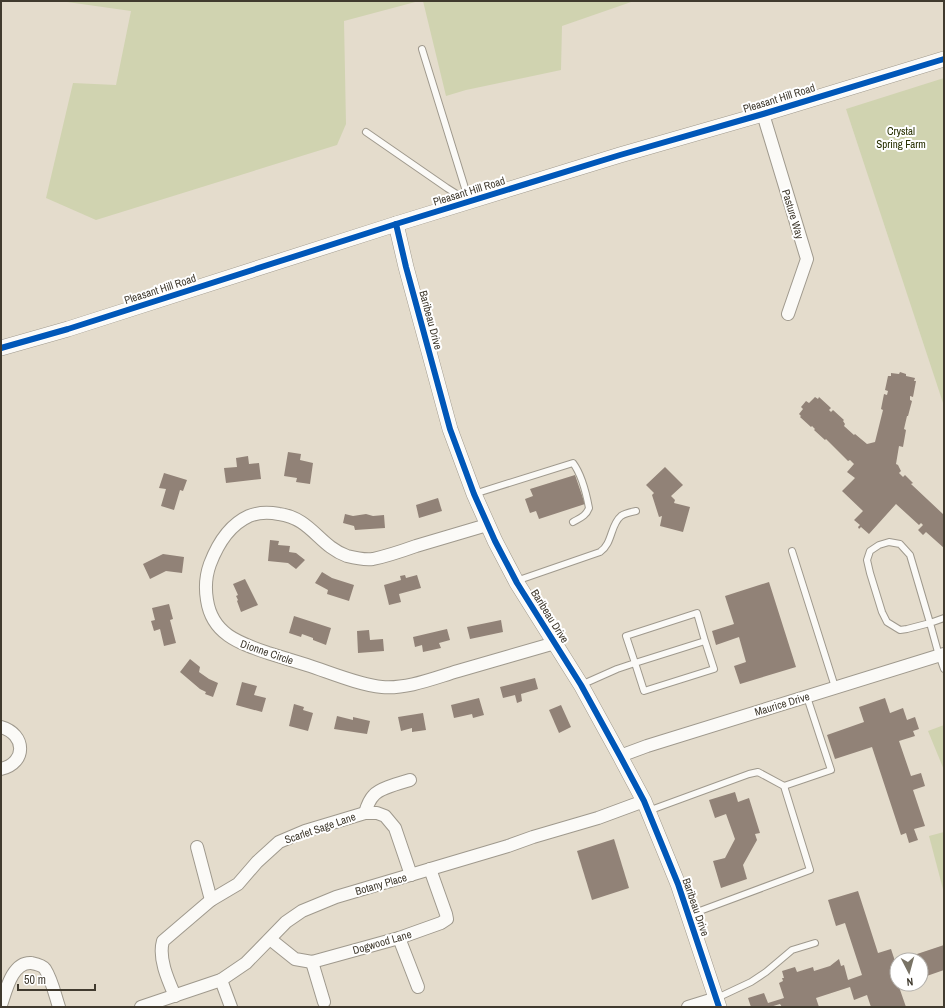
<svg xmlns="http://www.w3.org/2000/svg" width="945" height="1008" font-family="'Archivo Narrow',sans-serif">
<rect width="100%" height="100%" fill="#e4dccc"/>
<g fill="#d0d3b0">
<polygon points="60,1 419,1 344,21 346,124 337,145 96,220 46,198 73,83 116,85 131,11"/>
<polygon points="423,1 634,1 562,26 561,70 466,90 446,96"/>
<polygon points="944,78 944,406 846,109"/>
<polygon points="944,725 944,770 928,731"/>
<polygon points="944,832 944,893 929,836"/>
</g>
<g fill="#918277">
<polygon points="900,372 906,374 906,376 915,378 914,381 916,381 913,397 910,396 910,400 912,401 908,416 907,416 904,429 906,430 903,447 899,446 896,464 898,465 901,471 899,473 903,477 905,475 913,483 911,484 944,515 944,548 926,532 923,535 918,530 923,525 921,523 919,525 896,504 869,534 861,527 859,529 858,527 860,525 854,520 863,511 842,491 855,478 847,472 854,464 850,460 848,461 826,439 825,440 814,430 815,429 812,426 811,427 800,417 801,416 799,414 803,409 801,407 806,401 809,403 815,397 818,399 819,397 831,408 829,410 831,412 833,410 844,420 843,421 845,424 844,426 854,435 855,434 867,444 875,442 883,410 881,409 884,394 887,395 888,391 885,390 888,376 891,376 891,373 899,374"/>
<polygon points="288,452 301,454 300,460 313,463 310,484 296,482 297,478 284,476"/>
<polygon points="248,456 249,464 259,463 261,479 226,483 224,468 237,467 236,458"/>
<polygon points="665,467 683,485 671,496 675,500 674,503 690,507 683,532 660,526 662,516 659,517 652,495 654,493 646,485"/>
<polygon points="164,473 187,480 183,491 180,490 174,510 161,506 166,489 159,488"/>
<polygon points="575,475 585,504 539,519 536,511 530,513 525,499 533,496 530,489"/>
<polygon points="438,498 442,511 419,518 416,505"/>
<polygon points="345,514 353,516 366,514 373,516 384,515 385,528 355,530 354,526 343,523"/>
<polygon points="270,540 279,541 278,545 290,546 289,552 296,553 305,560 296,569 288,563 268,561"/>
<polygon points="163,554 184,557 182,573 166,571 150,579 143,564"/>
<polygon points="322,572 332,578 354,585 349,601 327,594 328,590 315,583"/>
<polygon points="405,575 406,578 417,575 421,588 399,594 401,602 389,605 384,585 401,580 400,576"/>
<polygon points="245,579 258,605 241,612 237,601 238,600 236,596 238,595 233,584"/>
<polygon points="769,582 796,667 740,684 734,666 746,662 739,637 716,645 712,631 734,624 725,596"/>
<polygon points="169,604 173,619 170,620 176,643 164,646 160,629 154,631 151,621 155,620 152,608"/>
<polygon points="294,616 331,628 326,645 313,640 313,638 302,634 301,637 289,633"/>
<polygon points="501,620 503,632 470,639 467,627"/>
<polygon points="447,629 450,640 439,643 441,648 423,652 422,645 415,647 413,637"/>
<polygon points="369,630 370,640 383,639 384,651 358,653 357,631"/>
<polygon points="190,659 200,667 199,672 209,679 218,683 213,697 205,694 206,692 200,689 180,672"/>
<polygon points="535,678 538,689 521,694 522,701 517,703 515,695 503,698 500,687"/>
<polygon points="242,682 257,686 254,695 266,698 262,712 236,705"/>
<polygon points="479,698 484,715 473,718 472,714 454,718 451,705"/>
<polygon points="885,698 890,713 903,708 907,720 915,717 919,729 913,731 915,736 899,741 911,776 921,773 925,786 913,790 925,826 914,829 918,840 909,843 906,833 901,835 872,747 835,759 827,735 864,722 859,707"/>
<polygon points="294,704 304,707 303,710 313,713 308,731 289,726"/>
<polygon points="561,705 571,727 559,733 549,710"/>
<polygon points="423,713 426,730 412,732 412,728 401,731 398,717"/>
<polygon points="337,716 353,720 353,717 370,721 367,734 334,729"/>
<polygon points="735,792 738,802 749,798 760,833 755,834 757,840 743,865 747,879 721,888 713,861 725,858 735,839 726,814 715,818 709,800"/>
<polygon points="614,839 629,888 592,900 577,851"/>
<polygon points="858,891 878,953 891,949 895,961 897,960 897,984 898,984 906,1007 871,1007 867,995 854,1000 850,987 816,998 819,1007 782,1007 780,1004 770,1007 751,1007 748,998 764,993 768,1003 784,998 779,983 783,981 782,978 784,978 782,971 795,967 797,972 813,967 814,971 830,966 839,959 841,966 844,965 848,980 862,975 845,923 836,926 828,900"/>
<polygon points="944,945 944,970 921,978 921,960 899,960"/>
</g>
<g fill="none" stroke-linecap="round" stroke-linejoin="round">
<g stroke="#9f998d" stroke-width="8">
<g id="service">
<polyline points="422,49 469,201"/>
<polyline points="366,132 447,188 466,200"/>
<path d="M474,494l99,-31c9,12 13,29 16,45 -3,8 -9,10 -16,14"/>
<polyline points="792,551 835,687"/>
<path d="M516,581l84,-29c13,-9 10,-27 21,-36 4,-3 10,-4 15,-5"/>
<polyline points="944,618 930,623 907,629 900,630 887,622 882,612 870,573 867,560 870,551 879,545 889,542 900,544 910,555 930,623 938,652 944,669"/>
<polyline points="581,685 617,669 635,663 644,691 714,669 705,641 635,663 626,636 697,613 705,641"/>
<polyline points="784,786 831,770 807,697"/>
<polyline points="648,811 749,774 758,772 784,786 810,870 689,915"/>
<polyline points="717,998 751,982 766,972 792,950 815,943"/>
</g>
</g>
<g stroke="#9f998d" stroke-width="14">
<g id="minor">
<polyline points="763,114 807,259 788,314"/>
<path d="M487,525c-23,7 -47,14 -71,21 -14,5 -29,10 -43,13 -8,1 -18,-1 -26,-3 -28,-10 -36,-38 -68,-42 -11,-2 -20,-2 -30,2 -20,9 -31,27 -39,48 -4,11 -5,24 -3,36 5,34 32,43 61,53 13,4 26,8 39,12 22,7 52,20 75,22 26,2 52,-9 76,-16 32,-9 65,-19 97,-28"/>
<path d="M1,727c25,7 26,36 0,42"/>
<polyline points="620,756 647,746 944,654"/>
<path d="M365,813c2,-7 4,-13 9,-18 6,-7 26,-12 36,-15"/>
<polyline points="197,847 211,900"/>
<polyline points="399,938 418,987"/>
<polyline points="270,939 295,959 312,962 399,938 441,923 447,919 446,914 430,869"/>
<polyline points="312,962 324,1002"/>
<polyline points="221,980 231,1007"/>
<path d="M175,996c-7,-16 -17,-38 -12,-55l48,-41 27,-16 19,-22 22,-20 26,-11 60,-18h12l8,3 10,12 16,47"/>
<path d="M1,1005c5,-14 11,-43 30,-42 5,1 11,2 14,6 7,11 10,26 14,38"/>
<polyline points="141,1007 221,980 246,963 286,922 302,911 336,897 508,846 533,837 598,818 644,801"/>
<polyline points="688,1007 717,998"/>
</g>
</g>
<g stroke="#9f998d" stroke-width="16">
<g id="tertiary">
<polyline points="396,224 406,267 450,429 474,494 495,541 517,583 581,685 620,756 644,801 678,884 719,1007"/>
<polyline points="1,348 68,329 396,224 620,155 763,114 944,59"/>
</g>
</g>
<use href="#service" stroke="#fbfaf7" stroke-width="6"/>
<use href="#minor" stroke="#fbfaf7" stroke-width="12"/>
<use href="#tertiary" stroke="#fbfaf7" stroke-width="15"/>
<g stroke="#fff" stroke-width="8">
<g id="cycleway">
<polyline points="396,224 406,267 450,429 474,494 495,541 517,583 581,685 620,756 644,801 678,884 719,1007"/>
<polyline points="1,348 68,329 396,224 620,155 763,114 944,59"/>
</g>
</g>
<use href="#cycleway" stroke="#0057b8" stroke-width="6"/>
</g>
<g text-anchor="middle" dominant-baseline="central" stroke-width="4" stroke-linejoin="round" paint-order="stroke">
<g font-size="11" fill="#403a2e" stroke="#fff">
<text transform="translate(779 98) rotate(-17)">Pleasant Hill Road</text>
<text transform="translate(469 191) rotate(-17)">Pleasant Hill Road</text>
<text transform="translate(793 214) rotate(73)">Pasture Way</text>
<text transform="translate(160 289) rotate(-18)">Pleasant Hill Road</text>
<text transform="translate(431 320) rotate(75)">Baribeau Drive</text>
<text transform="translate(550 616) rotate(58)">Baribeau Drive</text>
<text transform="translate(267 652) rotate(19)">Dionne Circle</text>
<text transform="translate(782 704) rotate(-17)">Maurice Drive</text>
<text transform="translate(320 828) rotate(-19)">Scarlet Sage Lane</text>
<text transform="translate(381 884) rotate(-16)">Botany Place</text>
<text transform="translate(696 907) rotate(71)">Baribeau Drive</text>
<text transform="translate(382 942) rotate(-16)">Dogwood Lane</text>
</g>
<g font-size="11" fill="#272f00" stroke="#fff">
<text x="901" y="131">Crystal<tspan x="901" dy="13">Spring Farm</tspan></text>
</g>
</g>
<rect width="945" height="1008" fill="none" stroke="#403a2e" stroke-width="4"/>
<g transform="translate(909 972) rotate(174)"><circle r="19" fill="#ffffff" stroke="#b3b0ab"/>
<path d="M0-3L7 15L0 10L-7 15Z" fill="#797365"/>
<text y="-6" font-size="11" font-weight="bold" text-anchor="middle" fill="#403a2e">N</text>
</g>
<path d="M18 984v6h77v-6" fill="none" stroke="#403a2e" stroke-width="2"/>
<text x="24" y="984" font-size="12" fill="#403a2e" stroke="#ffffff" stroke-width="3" paint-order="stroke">50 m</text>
</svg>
